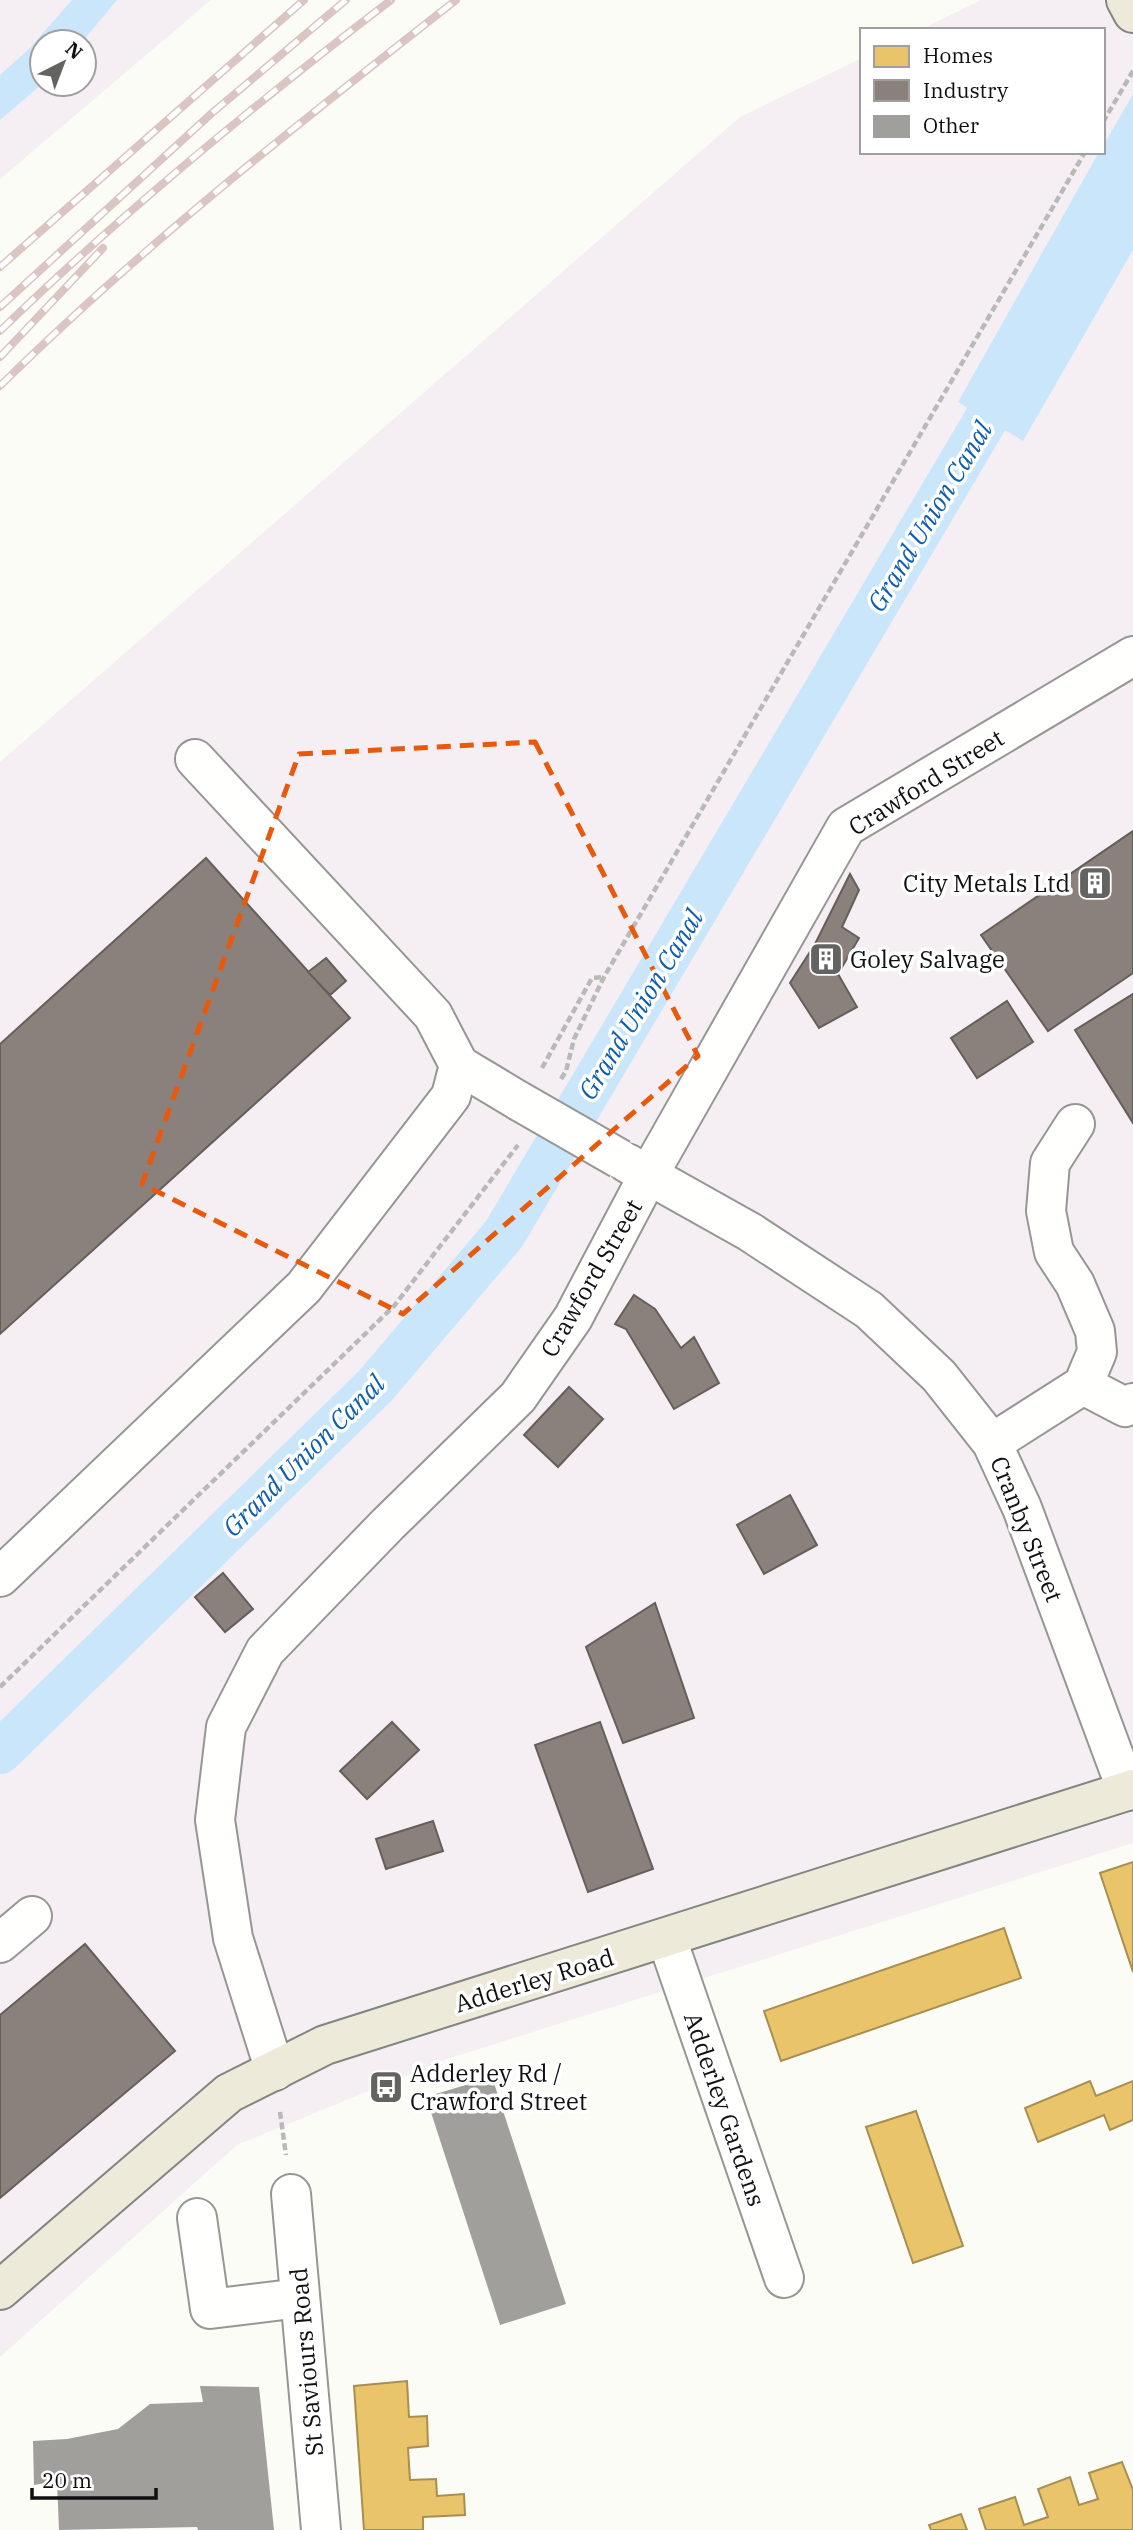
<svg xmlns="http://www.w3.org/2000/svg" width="1133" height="2530" font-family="'IBM Plex Serif',serif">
<rect width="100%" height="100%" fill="#fcfcf7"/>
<g fill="#f5eff3" fill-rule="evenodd">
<path d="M0,0h211l-211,179zM42,42h42v42h-42z"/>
<polygon points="981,0 1133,0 1133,1843 444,2060 237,2145 0,2357 0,762 740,117 862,58 862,152 1103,152 1103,30 920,30"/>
</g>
<g fill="#cae6fa">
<polygon points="72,0 117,0 82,42 42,42 42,84 0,120 0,75 29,49"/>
<polygon points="1133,94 1133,250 1023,441 958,402 1099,152 1103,152 1103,146"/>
</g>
<g fill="#e9c46a" stroke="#a88e4f" stroke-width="2">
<polygon points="1133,1862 1133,1972 1100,1873"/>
<polygon points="1004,1928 1021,1978 781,2061 764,2011"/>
<polygon points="1090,2081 1096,2096 1133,2081 1133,2120 1110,2130 1104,2115 1038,2142 1025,2108"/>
<polygon points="916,2111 963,2246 913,2263 866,2127"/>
<polygon points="407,2381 409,2417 427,2416 428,2446 408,2448 410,2480 436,2479 437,2496 464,2494 465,2515 423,2517 423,2530 364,2530 354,2386"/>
<polygon points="1122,2462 1133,2490 1133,2530 986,2530 979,2509 1015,2497 1024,2525 1048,2517 1038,2489 1070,2477 1079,2505 1098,2499 1089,2473"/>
<polygon points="961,2514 967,2530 931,2530 929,2525"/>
</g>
<g fill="#8a817c" stroke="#655f5c" stroke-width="2">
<polygon points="1133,831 1133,973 1048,1031 981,935"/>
<polygon points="206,858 350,1018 0,1334 0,1044"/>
<polygon points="850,874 859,890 842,927 859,938 838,974 857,1007 819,1028 790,983 815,944"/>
<polygon points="326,958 346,981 330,995 308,972"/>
<polygon points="1133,994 1133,1123 1075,1030"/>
<polygon points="1007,1001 1033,1042 977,1078 951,1038"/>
<polygon points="634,1295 655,1309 681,1348 694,1337 719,1383 674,1409 626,1329 615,1324"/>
<polygon points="569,1387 603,1419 558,1467 524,1435"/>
<polygon points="790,1495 817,1545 764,1574 737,1525"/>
<polygon points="223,1573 253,1609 225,1632 195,1597"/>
<polygon points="655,1603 694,1718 623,1743 586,1647"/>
<polygon points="392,1722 419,1750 367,1799 340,1771"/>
<polygon points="600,1722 653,1869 588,1892 535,1745"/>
<polygon points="433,1821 443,1851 386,1869 376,1839"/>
<polygon points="85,1944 175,2051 0,2198 0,2015"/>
</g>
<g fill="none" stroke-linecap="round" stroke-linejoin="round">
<polyline stroke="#cae6fa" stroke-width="44" points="0,1752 376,1385 504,1234 1017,367"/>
</g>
<g fill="#a09f9c">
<polygon points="492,2077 566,2304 500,2325 426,2097"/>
<polygon points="200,2386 259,2387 274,2530 198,2530 197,2527 59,2530 57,2481 34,2485 33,2441 67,2439 118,2429 150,2404 203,2402"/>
</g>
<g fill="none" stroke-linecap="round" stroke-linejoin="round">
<g stroke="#969694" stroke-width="42">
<g id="minor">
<polyline points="459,1065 519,1101"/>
<polyline points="627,1163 750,1232 869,1310 939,1376 992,1443 1022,1508 1127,1791"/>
<polyline points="1083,1385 1125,1407 1133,1403"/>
<polyline points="992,1443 1083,1385 1097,1352 1095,1331 1075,1284 1054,1252 1046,1211 1050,1163 1075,1124"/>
<polyline points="0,1577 304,1287 451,1096 459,1065 433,1015 195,759"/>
<polyline points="667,1939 784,2278"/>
<polyline points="0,1943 32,1916"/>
<polyline points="275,2071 233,1938 215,1820 226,1727 265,1651 388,1524 518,1397 573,1318 649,1174 846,827 1133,656"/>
<polyline points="291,2194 321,2530"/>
<polyline points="197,2218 210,2309 300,2298"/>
</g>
</g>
<g stroke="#848481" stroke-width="42">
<g id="major">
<polyline points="1126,0 1133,13"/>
<polyline points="0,2290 229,2093 325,2045 1133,1789"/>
</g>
</g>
<g stroke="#b9b9b8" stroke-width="4.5" stroke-dasharray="7 3.5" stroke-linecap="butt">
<polyline points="1103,122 1133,71"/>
<polyline points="542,1068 592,978 603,977"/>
<polyline points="561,1079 566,1071 574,1039 604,977 1085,152"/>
<polyline points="0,1687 394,1306 518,1145"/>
<polyline points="280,2112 286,2155"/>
</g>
<use href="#minor" stroke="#fffffe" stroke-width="38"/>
<use href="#major" stroke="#eeeada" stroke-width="38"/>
<g stroke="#dac5c4" stroke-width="8">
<g id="rail">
<polyline points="0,267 304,0"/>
<polyline points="0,307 212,113 346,0"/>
<path d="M0,331c123,-119 255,-227 391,-331"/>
<polyline points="0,357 103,248"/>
<path d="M0,386c142,-140 299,-263 456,-386"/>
</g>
</g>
<use href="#rail" stroke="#fff" stroke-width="5" stroke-dasharray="16" stroke-linecap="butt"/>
<g stroke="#969694" stroke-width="42" stroke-linecap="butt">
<polyline id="minor-bridge" points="519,1101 620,1159"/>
</g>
<use href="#minor-bridge" stroke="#fffffe" stroke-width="38"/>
</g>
<path fill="none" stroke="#e8590c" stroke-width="5" stroke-dasharray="14 9" stroke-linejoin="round" d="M535,742l163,314 -295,258 -261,-130 157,-430z"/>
<defs>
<g id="building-square" transform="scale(1.75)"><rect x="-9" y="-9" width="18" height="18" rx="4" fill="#636361" stroke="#fff"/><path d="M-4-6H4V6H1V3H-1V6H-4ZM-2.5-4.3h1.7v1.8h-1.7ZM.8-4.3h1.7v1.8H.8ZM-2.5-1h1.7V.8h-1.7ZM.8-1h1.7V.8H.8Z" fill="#fff"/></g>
<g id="bus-square" transform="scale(1.75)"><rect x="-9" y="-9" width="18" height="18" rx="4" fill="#636361" stroke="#fff"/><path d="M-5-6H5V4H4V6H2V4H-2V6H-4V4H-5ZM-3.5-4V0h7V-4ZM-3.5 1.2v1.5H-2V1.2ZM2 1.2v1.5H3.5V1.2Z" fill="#fff"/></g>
</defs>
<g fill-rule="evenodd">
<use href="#building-square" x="1095" y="883"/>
<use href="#building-square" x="826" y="959"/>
<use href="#bus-square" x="386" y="2087"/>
</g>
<g text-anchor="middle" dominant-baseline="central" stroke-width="7" stroke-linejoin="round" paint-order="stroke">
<g font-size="24" fill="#101010" stroke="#fff">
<text transform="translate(926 782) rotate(-32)">Crawford Street</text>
<text transform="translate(591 1278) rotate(-60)">Crawford Street</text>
<text transform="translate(1027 1529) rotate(68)">Cranby Street</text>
<text transform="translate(534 1980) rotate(-17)">Adderley Road</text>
<text transform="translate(725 2109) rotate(71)">Adderley Gardens</text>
<text transform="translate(306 2362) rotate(-95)">St Saviours Road</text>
</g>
<g font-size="24" fill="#101010" stroke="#fff" text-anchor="start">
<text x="1070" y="883" text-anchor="end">City Metals Ltd</text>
<text x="850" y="959">Goley Salvage</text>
<text x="410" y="2073">Adderley Rd /<tspan x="410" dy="28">Crawford Street</tspan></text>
</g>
<g font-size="26" font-style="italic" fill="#0e5ead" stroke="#fff">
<text transform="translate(929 516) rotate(-59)">Grand Union Canal</text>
<text transform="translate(640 1004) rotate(-59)">Grand Union Canal</text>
<text transform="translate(303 1455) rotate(-45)">Grand Union Canal</text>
</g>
</g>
<rect x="860" y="28" width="245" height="126" fill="#ffffff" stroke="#9f9f9f" stroke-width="2"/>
<rect x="874" y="46" width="35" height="21" fill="#e9c46a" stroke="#9f9f9f" stroke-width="2"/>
<text x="923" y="63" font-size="21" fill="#101010">Homes</text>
<rect x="874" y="80" width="35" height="21" fill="#8a817c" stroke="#9f9f9f" stroke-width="2"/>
<text x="923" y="98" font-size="21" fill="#101010">Industry</text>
<rect x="874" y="116" width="35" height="21" fill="#a09f9c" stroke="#9f9f9f" stroke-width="2"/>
<text x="923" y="133" font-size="21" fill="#101010">Other</text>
<g transform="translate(63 63) rotate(42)"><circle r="33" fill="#ffffff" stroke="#9f9f9f" stroke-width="2"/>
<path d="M0-5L12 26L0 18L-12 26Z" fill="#636361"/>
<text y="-10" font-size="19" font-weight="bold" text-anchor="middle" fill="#101010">N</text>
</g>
<path d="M32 2488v10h124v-10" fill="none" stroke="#101010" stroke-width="3.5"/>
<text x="42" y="2488" font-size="21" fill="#101010" stroke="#ffffff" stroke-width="5" paint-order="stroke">20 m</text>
</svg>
